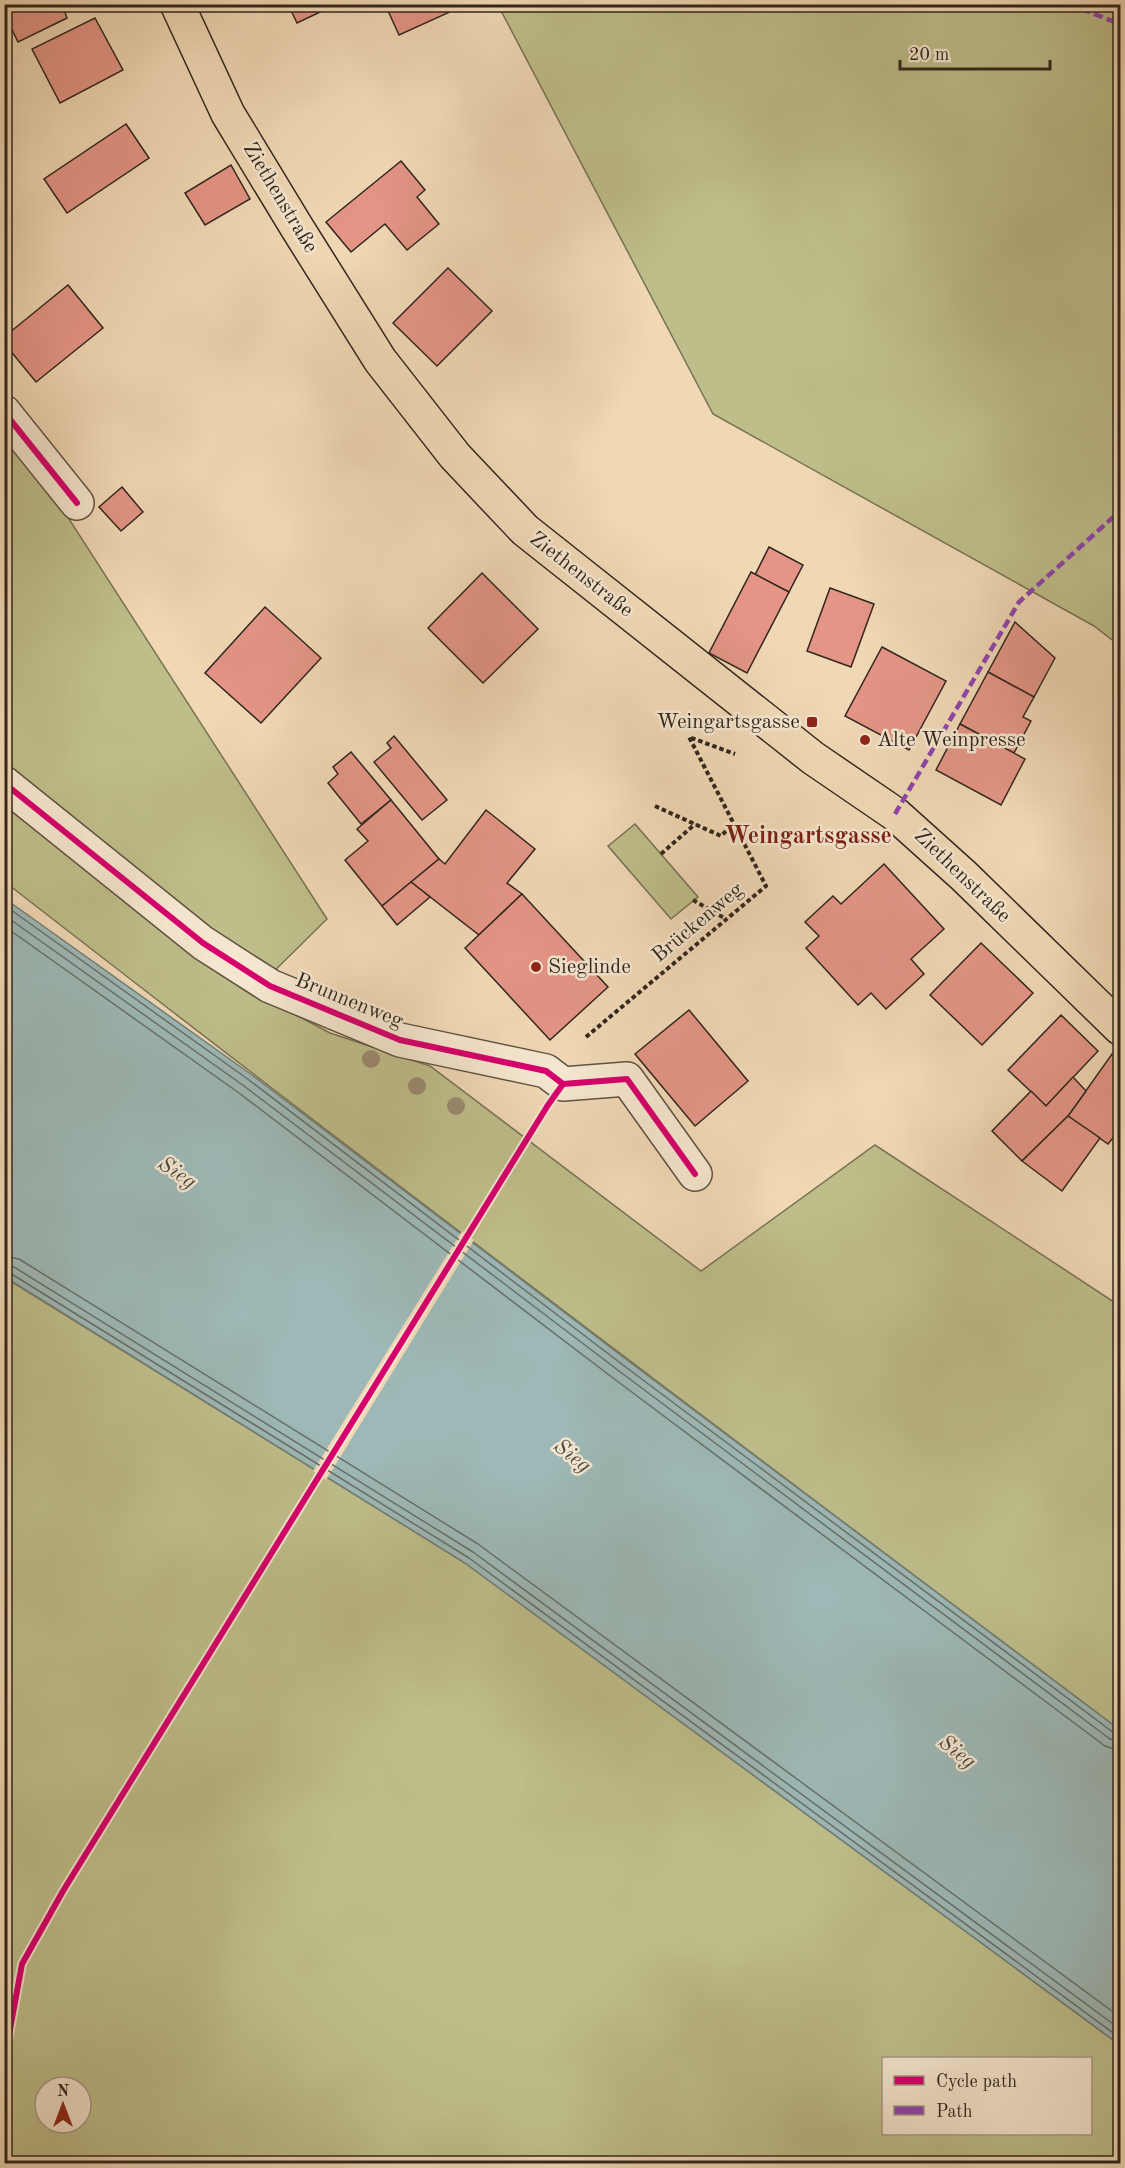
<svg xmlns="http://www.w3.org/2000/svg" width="1125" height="2168" font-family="'Old Standard TT',serif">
<rect width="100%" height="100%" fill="#f0d8b5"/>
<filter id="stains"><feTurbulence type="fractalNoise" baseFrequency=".00333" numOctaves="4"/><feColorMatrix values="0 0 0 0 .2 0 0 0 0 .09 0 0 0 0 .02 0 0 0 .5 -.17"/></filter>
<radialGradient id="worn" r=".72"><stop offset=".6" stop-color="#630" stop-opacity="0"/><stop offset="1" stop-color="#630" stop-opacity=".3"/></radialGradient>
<g fill="#bebe8a" stroke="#787254" stroke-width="1.5" fill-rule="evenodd">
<polygon points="498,5 1120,5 1120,646 1094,626 713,414"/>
<path d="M4,428l25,29 298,462 -74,73 77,41 100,33 271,205 174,-126 245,161v424c-373,-280 -746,-561 -1115,-848z"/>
<polygon points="635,824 698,897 671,919 608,846"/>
<path d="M4,1277l461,286 655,482v118h-1115zM884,2058h206v76h-206zM45,2087h36v36h-36z"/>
</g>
<polygon fill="#9db8b6" stroke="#727e79" stroke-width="1.5" points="4,898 252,1075 631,1363 1120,1730 1120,2045 465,1563 5,1277"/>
<polygon fill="#f0d8b5" points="462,1231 474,1240 326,1480 313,1471"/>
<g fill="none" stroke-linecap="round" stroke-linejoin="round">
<g stroke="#676f6a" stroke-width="1.5">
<polyline points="4,905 249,1080 627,1368 1114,1733 1120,1734"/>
<polyline points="4,915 244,1086 623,1374 1110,1739 1120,1742"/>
<polyline points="4,926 239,1093 617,1381 1105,1746 1120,1751"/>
<polyline points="4,1256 19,1259 478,1544 1120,2017"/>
<polyline points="4,1265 14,1267 473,1552 1120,2029"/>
<polyline points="4,1272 10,1273 469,1558 1120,2038"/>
</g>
</g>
<g fill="#e49586" stroke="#31261d" stroke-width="1.5">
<polygon points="24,4 62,4 67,18 18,42 4,13 4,9"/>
<polygon points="288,4 337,4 297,23"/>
<polygon points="385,4 462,4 463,6 399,35"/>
<polygon points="95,18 123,70 60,103 32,49"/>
<polygon points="126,124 149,158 67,213 44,179"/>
<polygon points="401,161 425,190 417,197 439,224 407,250 385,224 351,252 326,222"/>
<polygon points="231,165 250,199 205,225 185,193"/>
<polygon points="448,268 492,311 437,366 393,323"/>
<polygon points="68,285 103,328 36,382 4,343 4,337"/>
<polygon points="122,487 143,512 121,531 99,507"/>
<polygon points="769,547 803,565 789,592 755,575"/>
<polygon points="751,572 789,592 747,673 709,653"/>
<polygon points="482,573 538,629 483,683 428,628"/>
<polygon points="830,588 874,604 851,667 807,651"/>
<polygon points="265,607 321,658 261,723 205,673"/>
<polygon points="1015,622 1055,658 1034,697 988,672"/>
<polygon points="882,647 946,681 909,750 845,716"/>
<polygon points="988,672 1034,697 1023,717 1031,721 1014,753 960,724"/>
<polygon points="960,724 1025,759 1001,805 936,770"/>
<polygon points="394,736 447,800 422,820 374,762 391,748 387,743"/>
<polygon points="351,752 391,800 361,824 328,783 338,774 333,767"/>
<polygon points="391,800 439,859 382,906 345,860 368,841 357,829"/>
<polygon points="486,810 535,849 507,883 522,894 479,935 411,882 439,859 445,864"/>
<polygon points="884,864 944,929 911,959 924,974 886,1009 871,993 858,1005 806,948 819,936 805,922 833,896 841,904"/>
<polygon points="411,882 430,897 397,925 382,906"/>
<polygon points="522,894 608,987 550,1040 465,948"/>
<polygon points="981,943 1033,993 982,1045 930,995"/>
<polygon points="689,1010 748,1081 695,1126 635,1054"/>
<polygon points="1061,1015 1098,1051 1046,1106 1008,1070"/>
<polygon points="1112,1054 1120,1060 1120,1137 1116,1134 1108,1144 1068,1116"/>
<polygon points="1073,1077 1086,1091 1068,1116 1022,1161 992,1131 1031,1091 1046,1106"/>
<polygon points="1068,1116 1100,1138 1062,1191 1022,1161"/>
</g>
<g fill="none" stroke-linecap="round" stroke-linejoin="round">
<g stroke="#615243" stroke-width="36">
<g id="minor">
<polyline points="4,412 77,503"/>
<polyline points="4,783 203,943 270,986 400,1040 546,1071 563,1084 627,1079 695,1174"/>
</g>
</g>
<g stroke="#31261d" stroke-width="36">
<polyline id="major" points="177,4 228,114 296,226 380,360 455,456 525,530 813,758 895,814 964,876 1120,1028"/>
</g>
<g stroke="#31261d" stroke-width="4" stroke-dasharray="4.5 3" stroke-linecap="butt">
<polyline points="655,806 721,836 733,824"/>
<polyline points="661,854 695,824"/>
<polyline points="693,900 726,919"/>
<polyline points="586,1037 766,886 689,737 735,754"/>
</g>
<use href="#minor" stroke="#f5e6cf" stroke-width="33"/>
<use href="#major" stroke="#f0d8b5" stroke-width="33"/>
<g stroke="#8e44ad" stroke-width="4.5" stroke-dasharray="9 4.5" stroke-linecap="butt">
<polyline points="1069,4 1120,24"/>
<polyline points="895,814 1019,602 1120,511"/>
</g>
<g stroke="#f5e6cf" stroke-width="10">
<g id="cycleway">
<polyline points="4,412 77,503"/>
<polyline points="4,783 203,943 270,986 400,1040 546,1071 563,1084 627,1079 695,1174"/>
<polyline points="4,2062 22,1964 63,1891 548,1105 563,1084"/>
</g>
</g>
<use href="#cycleway" stroke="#d6006c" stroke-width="6"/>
</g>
<g fill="#9a8b70">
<circle cx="371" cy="1059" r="9"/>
<circle cx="417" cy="1086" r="9"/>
<circle cx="456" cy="1106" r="9"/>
</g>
<g fill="#8f2418" stroke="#f5e6cf" stroke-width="2">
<rect x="806" y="716" width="12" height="12" rx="3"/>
<circle cx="865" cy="740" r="6"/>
<circle cx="536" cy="967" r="6"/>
</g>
<g text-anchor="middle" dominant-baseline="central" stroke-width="5" stroke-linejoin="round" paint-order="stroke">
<g font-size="21" fill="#31261d" stroke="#f5e6cf">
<text transform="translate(280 198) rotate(59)">Ziethenstraße</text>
<text transform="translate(581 575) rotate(38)">Ziethenstraße</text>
<text transform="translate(962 876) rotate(44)">Ziethenstraße</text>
<text transform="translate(698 923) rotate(-40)">Brückenweg</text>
<text transform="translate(349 1001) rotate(22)">Brunnenweg</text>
</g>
<g font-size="21" fill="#31261d" stroke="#f5e6cf" text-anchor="start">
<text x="800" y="722" text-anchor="end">Weingartsgasse</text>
<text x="877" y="740">Alte Weinpresse</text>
<text x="548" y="967">Sieglinde</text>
</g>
<g font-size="22" font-style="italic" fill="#4c4a43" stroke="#f5e6cf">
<text transform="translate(177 1173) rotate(34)">Sieg</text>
<text transform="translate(572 1456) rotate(38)">Sieg</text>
<text transform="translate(957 1752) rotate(38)">Sieg</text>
</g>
<g font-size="24" font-weight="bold" fill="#7a1f14" stroke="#f5e6cf">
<text x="808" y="837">Weingartsgasse</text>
</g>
</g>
<rect width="1125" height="2168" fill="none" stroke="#f0d8b5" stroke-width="24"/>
<rect x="6" y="6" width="1113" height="2156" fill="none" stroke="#31261d" stroke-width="3"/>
<rect x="12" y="12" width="1101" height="2144" fill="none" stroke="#31261d" stroke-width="1.5"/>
<rect x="882" y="2057" width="210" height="78" fill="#f5e6cf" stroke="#a79988" stroke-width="1.5"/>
<rect x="894" y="2076" width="30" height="9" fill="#d6006c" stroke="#a79988" stroke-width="1.5"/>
<text x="936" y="2087" font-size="18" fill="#31261d">Cycle path</text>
<rect x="894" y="2106" width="30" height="9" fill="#8e44ad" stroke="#a79988" stroke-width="1.5"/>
<text x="936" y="2117" font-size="18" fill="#31261d">Path</text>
<g transform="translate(63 2105)"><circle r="28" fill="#f5e6cf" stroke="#a79988" stroke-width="1.5"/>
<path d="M0-4.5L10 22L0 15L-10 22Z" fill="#8f2418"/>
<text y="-9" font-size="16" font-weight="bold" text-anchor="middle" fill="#31261d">N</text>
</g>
<path d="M900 60v9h150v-9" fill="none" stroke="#31261d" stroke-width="3"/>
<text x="909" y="60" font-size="18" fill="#31261d" stroke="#f5e6cf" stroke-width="4.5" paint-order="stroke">20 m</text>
<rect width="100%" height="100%" filter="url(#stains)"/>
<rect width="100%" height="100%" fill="url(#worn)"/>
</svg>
